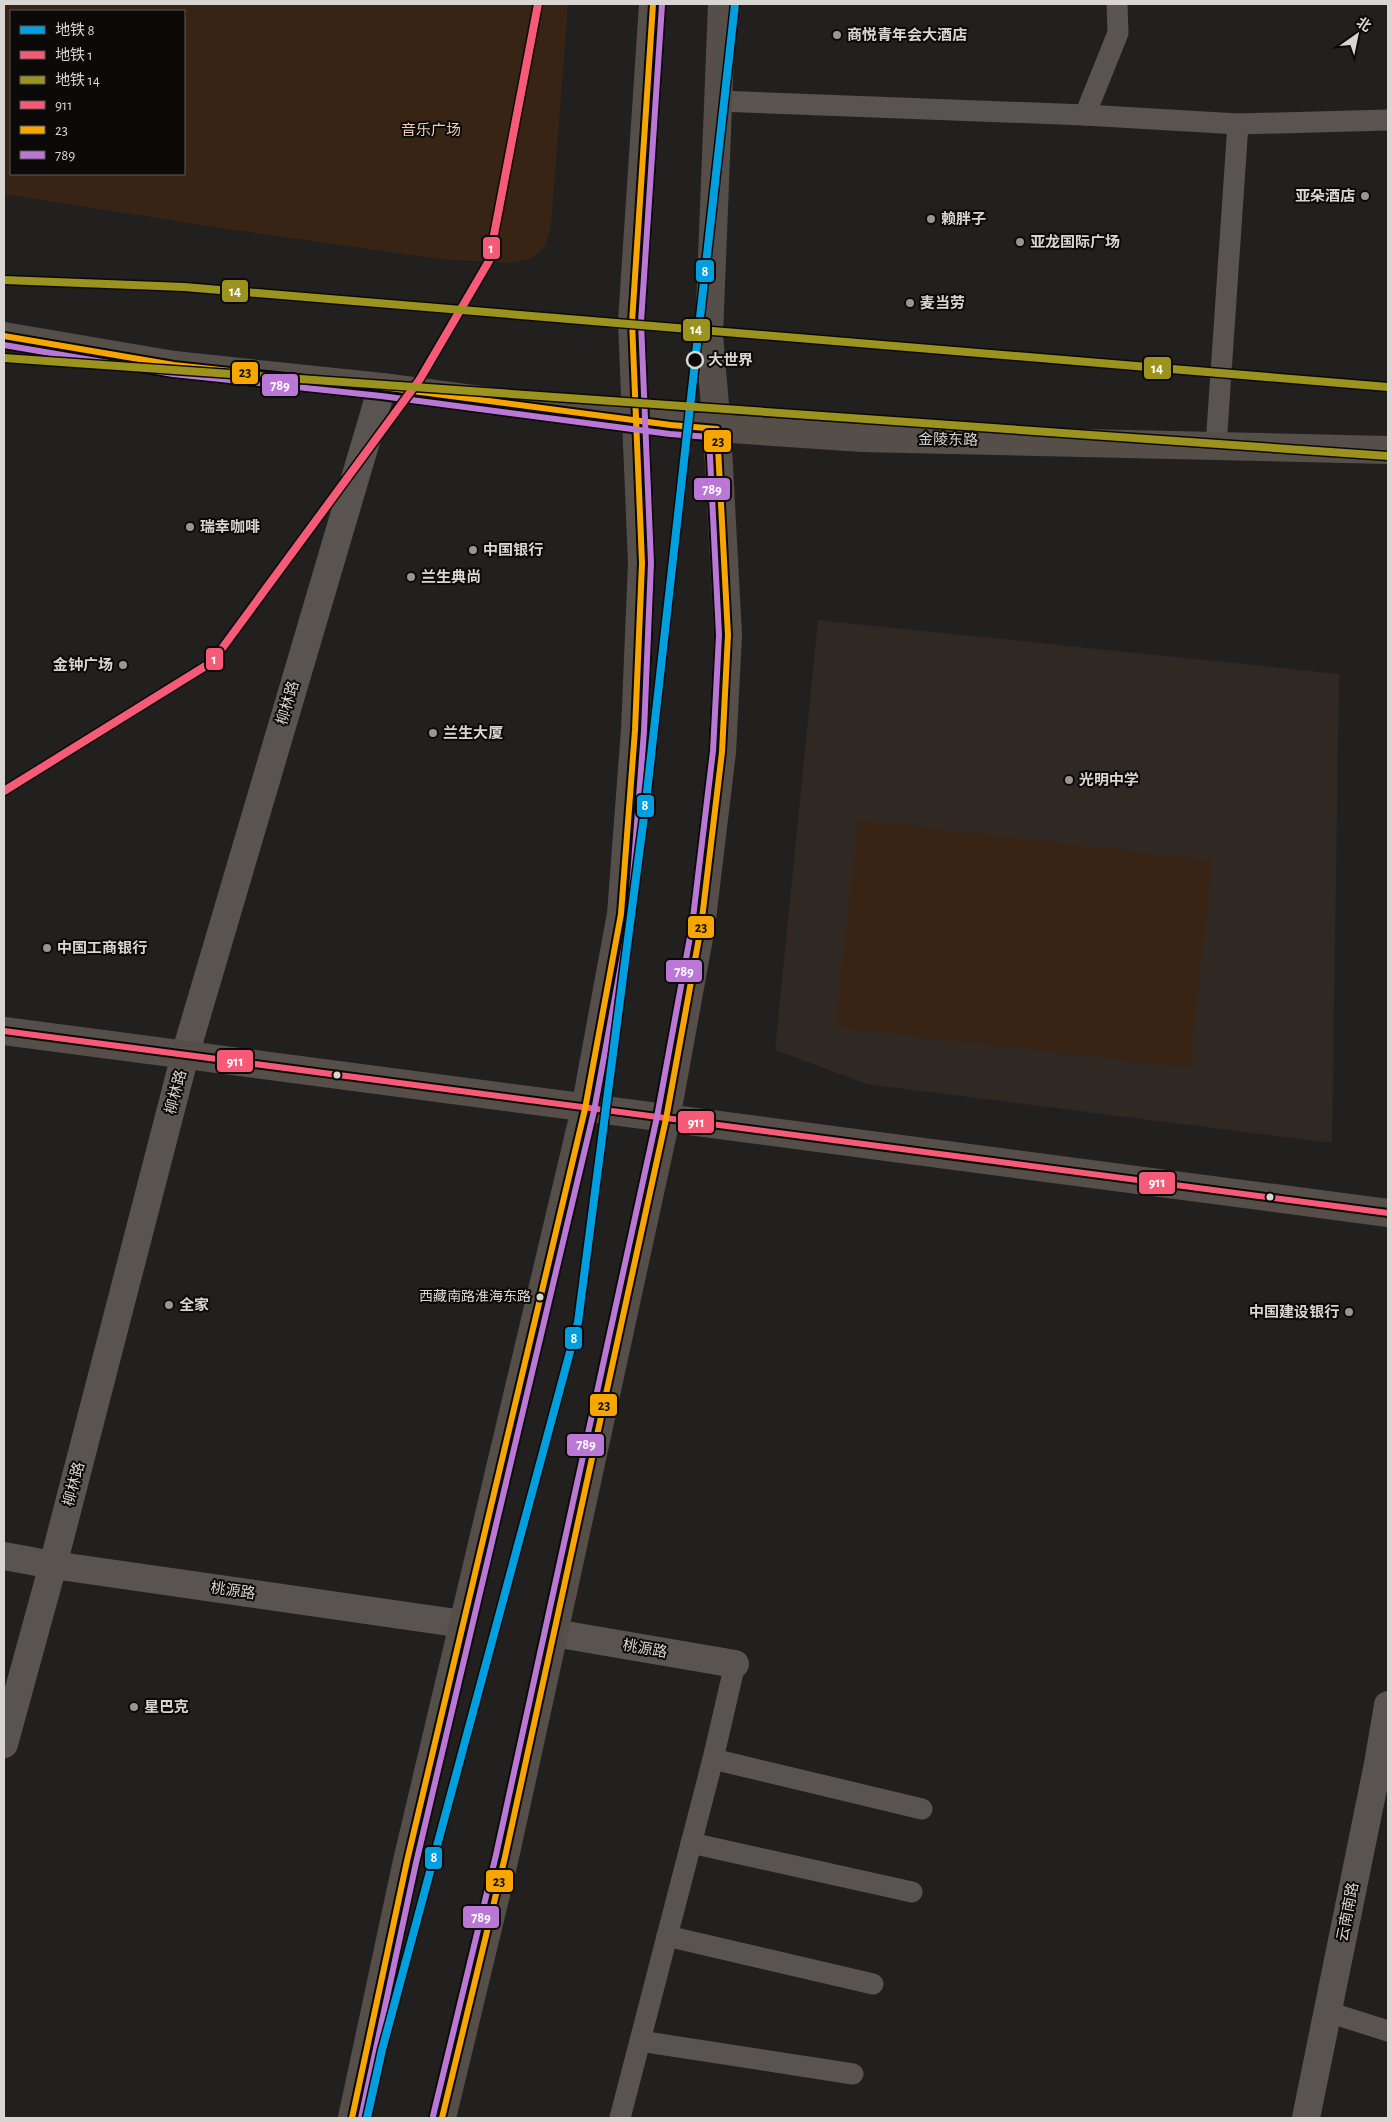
<svg xmlns="http://www.w3.org/2000/svg" width="1392" height="2122" font-family="'Alegreya Sans','Noto Sans SC',sans-serif">
<rect width="100%" height="100%" fill="#22201e"/>
<polygon fill="#2f2823" points="818,620 1339,674 1332,1143 867,1084 775,1050"/>
<g fill="#382414" fill-rule="evenodd">
<path d="M4,4h564l-17,221 -6,22 -14,11 -20,5 -71,-4 -213,-30 -223,-35zM11,11h173v163h-173z"/>
<polygon points="858,820 1213,861 1190,1068 835,1027"/>
</g>
<g fill="none" stroke-linecap="round" stroke-linejoin="round">
<g stroke="#5a5450" stroke-width="21">
<polyline points="719,101 1085,115 1118,33 1117,4"/>
<polyline points="1085,115 1238,124 1216,446"/>
<polyline points="1238,124 1388,120"/>
<polyline points="713,1759 922,1809"/>
<polyline points="691,1843 912,1892"/>
<polyline points="667,1936 873,1984"/>
<polyline points="1328,2012 1388,2031"/>
<polyline points="640,2041 853,2074"/>
<polyline points="620,2118 713,1759 735,1664"/>
</g>
<g stroke="#5a5450" stroke-width="28">
<polyline points="4,1556 53,1565 463,1624"/>
<polyline points="554,1633 735,1664"/>
<polyline points="4,1744 53,1565 185,1055 382,387"/>
<polyline points="1306,2118 1378,1764 1388,1705"/>
</g>
<g stroke="#564f49" stroke-width="28">
<polyline points="4,336 174,365 382,387 671,425 862,438 1388,450"/>
<polyline points="4,1031 1388,1213"/>
<polyline points="352,2118 407,1861 585,1109 621,914 635,730 642,563 632,322 653,4"/>
<polyline points="442,2118 505,1857 554,1633 666,1119 701,927 722,752 728,635 717,429 709,335 722,4"/>
</g>
<g stroke="#0b0a09" stroke-width="10">
<polyline id="bus-1" points="4,1031 1388,1213"/>
</g>
<g stroke="#0b0a09" stroke-width="10">
<g id="bus-2">
<polyline points="4,336 174,365 382,387 671,425 717,429 728,635 722,752 701,927 666,1119 505,1857 442,2118"/>
<polyline points="352,2118 407,1861 585,1109 621,914 635,730 642,563 632,322 653,4"/>
</g>
</g>
<g stroke="#0b0a09" stroke-width="10">
<g id="bus-3">
<polyline points="4,345 173,374 381,396 670,434 709,437 719,635 713,751 692,926 657,1117 496,1855 433,2116"/>
<polyline points="361,2118 416,1863 594,1111 630,916 644,731 651,563 641,322 662,5"/>
</g>
</g>
<use href="#bus-1" stroke="#f75a77" stroke-width="6"/>
<use href="#bus-2" stroke="#f7a600" stroke-width="6"/>
<use href="#bus-3" stroke="#ba77d6" stroke-width="6"/>
<g stroke="#0b0a09" stroke-width="11">
<polyline id="metro-1" points="367,2118 382,2050 578,1322 646,801 735,4"/>
</g>
<g stroke="#0b0a09" stroke-width="11">
<polyline id="metro-2" points="4,791 212,662 420,379 489,261 538,4"/>
</g>
<g stroke="#0b0a09" stroke-width="11">
<g id="metro-3">
<polyline points="4,280 184,287 1388,387"/>
<polyline points="4,358 1388,456"/>
</g>
</g>
<use href="#metro-1" stroke="#009fdf" stroke-width="8"/>
<use href="#metro-2" stroke="#f75a77" stroke-width="8"/>
<use href="#metro-3" stroke="#9b931d" stroke-width="8"/>
</g>
<g fill="#989694" stroke="#0b0a09" stroke-width="2">
<circle cx="837" cy="35" r="5"/>
<circle cx="1365" cy="196" r="5"/>
<circle cx="931" cy="219" r="5"/>
<circle cx="1020" cy="242" r="5"/>
<circle cx="910" cy="303" r="5"/>
<circle cx="190" cy="527" r="5"/>
<circle cx="473" cy="550" r="5"/>
<circle cx="411" cy="577" r="5"/>
<circle cx="123" cy="665" r="5"/>
<circle cx="433" cy="733" r="5"/>
<circle cx="1069" cy="780" r="5"/>
<circle cx="47" cy="948" r="5"/>
<circle cx="169" cy="1305" r="5"/>
<circle cx="1349" cy="1312" r="5"/>
<circle cx="134" cy="1707" r="5"/>
</g>
<circle fill="#0b0a09" stroke="#d8d5d3" stroke-width="2.5" cx="695" cy="360" r="8"/>
<g fill="#d8d5d3" stroke="#0b0a09" stroke-width="2">
<circle cx="337" cy="1075" r="4.5"/>
<circle cx="1270" cy="1197" r="4.5"/>
<circle cx="540" cy="1297" r="4.5"/>
</g>
<g text-anchor="middle" dominant-baseline="central" stroke-width="4" stroke-linejoin="round" paint-order="stroke">
<g font-size="14" fill="#d8d5d3" stroke="#0b0a09" text-anchor="end">
<text x="531" y="1297">西藏南路淮海东路</text>
</g>
<g font-size="15" font-weight="bold" fill="#d8d5d3" stroke="#0b0a09" text-anchor="start">
<text x="847" y="35">商悦青年会大酒店</text>
<text x="1355" y="196" text-anchor="end">亚朵酒店</text>
<text x="941" y="219">赖胖子</text>
<text x="1030" y="242">亚龙国际广场</text>
<text x="920" y="303">麦当劳</text>
<text x="200" y="527">瑞幸咖啡</text>
<text x="483" y="550">中国银行</text>
<text x="421" y="577">兰生典尚</text>
<text x="113" y="665" text-anchor="end">金钟广场</text>
<text x="443" y="733">兰生大厦</text>
<text x="1079" y="780">光明中学</text>
<text x="57" y="948">中国工商银行</text>
<text x="179" y="1305">全家</text>
<text x="1339" y="1312" text-anchor="end">中国建设银行</text>
<text x="144" y="1707">星巴克</text>
</g>
<g font-size="15" fill="#f6cdb0" stroke="#0b0a09">
<text x="431" y="130">音乐广场</text>
</g>
<g font-size="15" font-weight="bold" fill="#d8d5d3" stroke="#0b0a09" text-anchor="start">
<text x="708" y="360">大世界</text>
</g>
<g font-size="15" fill="#d8d5d3" stroke="#0b0a09">
<text transform="translate(948 440) rotate(1)">金陵东路</text>
<text transform="translate(288 703) rotate(-74)">柳林路</text>
<text transform="translate(176 1092) rotate(-75)">柳林路</text>
<text transform="translate(74 1484) rotate(-75)">柳林路</text>
<text transform="translate(233 1591) rotate(8)">桃源路</text>
<text transform="translate(645 1649) rotate(10)">桃源路</text>
<text transform="translate(1348 1912) rotate(-79)">云南南路</text>
</g>
</g>
<g stroke="#0b0a09" stroke-width="2">
<rect x="482" y="236" width="19" height="24" rx="5" fill="#f75a77"/>
<rect x="695" y="259" width="20" height="24" rx="5" fill="#009fdf"/>
<rect x="221" y="279" width="28" height="24" rx="5" fill="#9b931d"/>
<rect x="682" y="318" width="29" height="24" rx="5" fill="#9b931d"/>
<rect x="1143" y="356" width="29" height="24" rx="5" fill="#9b931d"/>
<rect x="231" y="361" width="28" height="24" rx="5" fill="#f7a600"/>
<rect x="261" y="373" width="38" height="24" rx="5" fill="#ba77d6"/>
<rect x="703" y="429" width="29" height="24" rx="5" fill="#f7a600"/>
<rect x="693" y="477" width="38" height="24" rx="5" fill="#ba77d6"/>
<rect x="205" y="647" width="19" height="24" rx="5" fill="#f75a77"/>
<rect x="636" y="794" width="19" height="24" rx="5" fill="#009fdf"/>
<rect x="687" y="915" width="28" height="24" rx="5" fill="#f7a600"/>
<rect x="665" y="959" width="38" height="24" rx="5" fill="#ba77d6"/>
<rect x="216" y="1049" width="38" height="24" rx="5" fill="#f75a77"/>
<rect x="677" y="1110" width="38" height="24" rx="5" fill="#f75a77"/>
<rect x="1138" y="1171" width="38" height="24" rx="5" fill="#f75a77"/>
<rect x="564" y="1326" width="19" height="24" rx="5" fill="#009fdf"/>
<rect x="589" y="1393" width="29" height="24" rx="5" fill="#f7a600"/>
<rect x="566" y="1433" width="39" height="24" rx="5" fill="#ba77d6"/>
<rect x="424" y="1846" width="19" height="24" rx="5" fill="#009fdf"/>
<rect x="485" y="1869" width="29" height="24" rx="5" fill="#f7a600"/>
<rect x="462" y="1905" width="38" height="24" rx="5" fill="#ba77d6"/>
</g>
<g font-size="14" text-anchor="middle" font-weight="bold" fill="#fff">
<text x="491" y="253">1</text>
<text x="705" y="276">8</text>
<text x="235" y="296">14</text>
<text x="696" y="334">14</text>
<text x="1157" y="373">14</text>
<text x="280" y="390">789</text>
<text x="712" y="494">789</text>
<text x="214" y="664">1</text>
<text x="645" y="810">8</text>
<text x="684" y="976">789</text>
<text x="235" y="1066">911</text>
<text x="696" y="1127">911</text>
<text x="1157" y="1187">911</text>
<text x="574" y="1343">8</text>
<text x="586" y="1449">789</text>
<text x="434" y="1862">8</text>
<text x="481" y="1922">789</text>
</g>
<g font-size="14" text-anchor="middle" font-weight="bold" fill="#111">
<text x="245" y="377">23</text>
<text x="718" y="446">23</text>
<text x="701" y="932">23</text>
<text x="604" y="1410">23</text>
<text x="499" y="1886">23</text>
</g>
<rect width="1392" height="2122" fill="none" stroke="#d8d5d3" stroke-width="10"/>
<rect x="10" y="10" width="175" height="165" fill="#0b0a09" stroke="#5d5b5a"/>
<rect x="20" y="26" width="25" height="8" fill="#009fdf" stroke="#5d5b5a"/>
<text x="55" y="35" font-size="15" fill="#d8d5d3">地铁 8</text>
<rect x="20" y="51" width="25" height="8" fill="#f75a77" stroke="#5d5b5a"/>
<text x="55" y="60" font-size="15" fill="#d8d5d3">地铁 1</text>
<rect x="20" y="76" width="25" height="8" fill="#9b931d" stroke="#5d5b5a"/>
<text x="55" y="85" font-size="15" fill="#d8d5d3">地铁 14</text>
<rect x="20" y="101" width="25" height="8" fill="#f75a77" stroke="#5d5b5a"/>
<text x="55" y="110" font-size="15" fill="#d8d5d3">911</text>
<rect x="20" y="126" width="25" height="8" fill="#f7a600" stroke="#5d5b5a"/>
<text x="55" y="135" font-size="15" fill="#d8d5d3">23</text>
<rect x="20" y="151" width="25" height="8" fill="#ba77d6" stroke="#5d5b5a"/>
<text x="55" y="160" font-size="15" fill="#d8d5d3">789</text>
<g transform="translate(1357 35) rotate(33)" stroke="#0b0a09" stroke-width="4" paint-order="stroke">
<path d="M0-4L9 19L0 12L-9 19Z" fill="#d8d5d3"/>
<text y="-8" font-size="14" font-weight="bold" text-anchor="middle" fill="#d8d5d3">北</text>
</g>
</svg>
